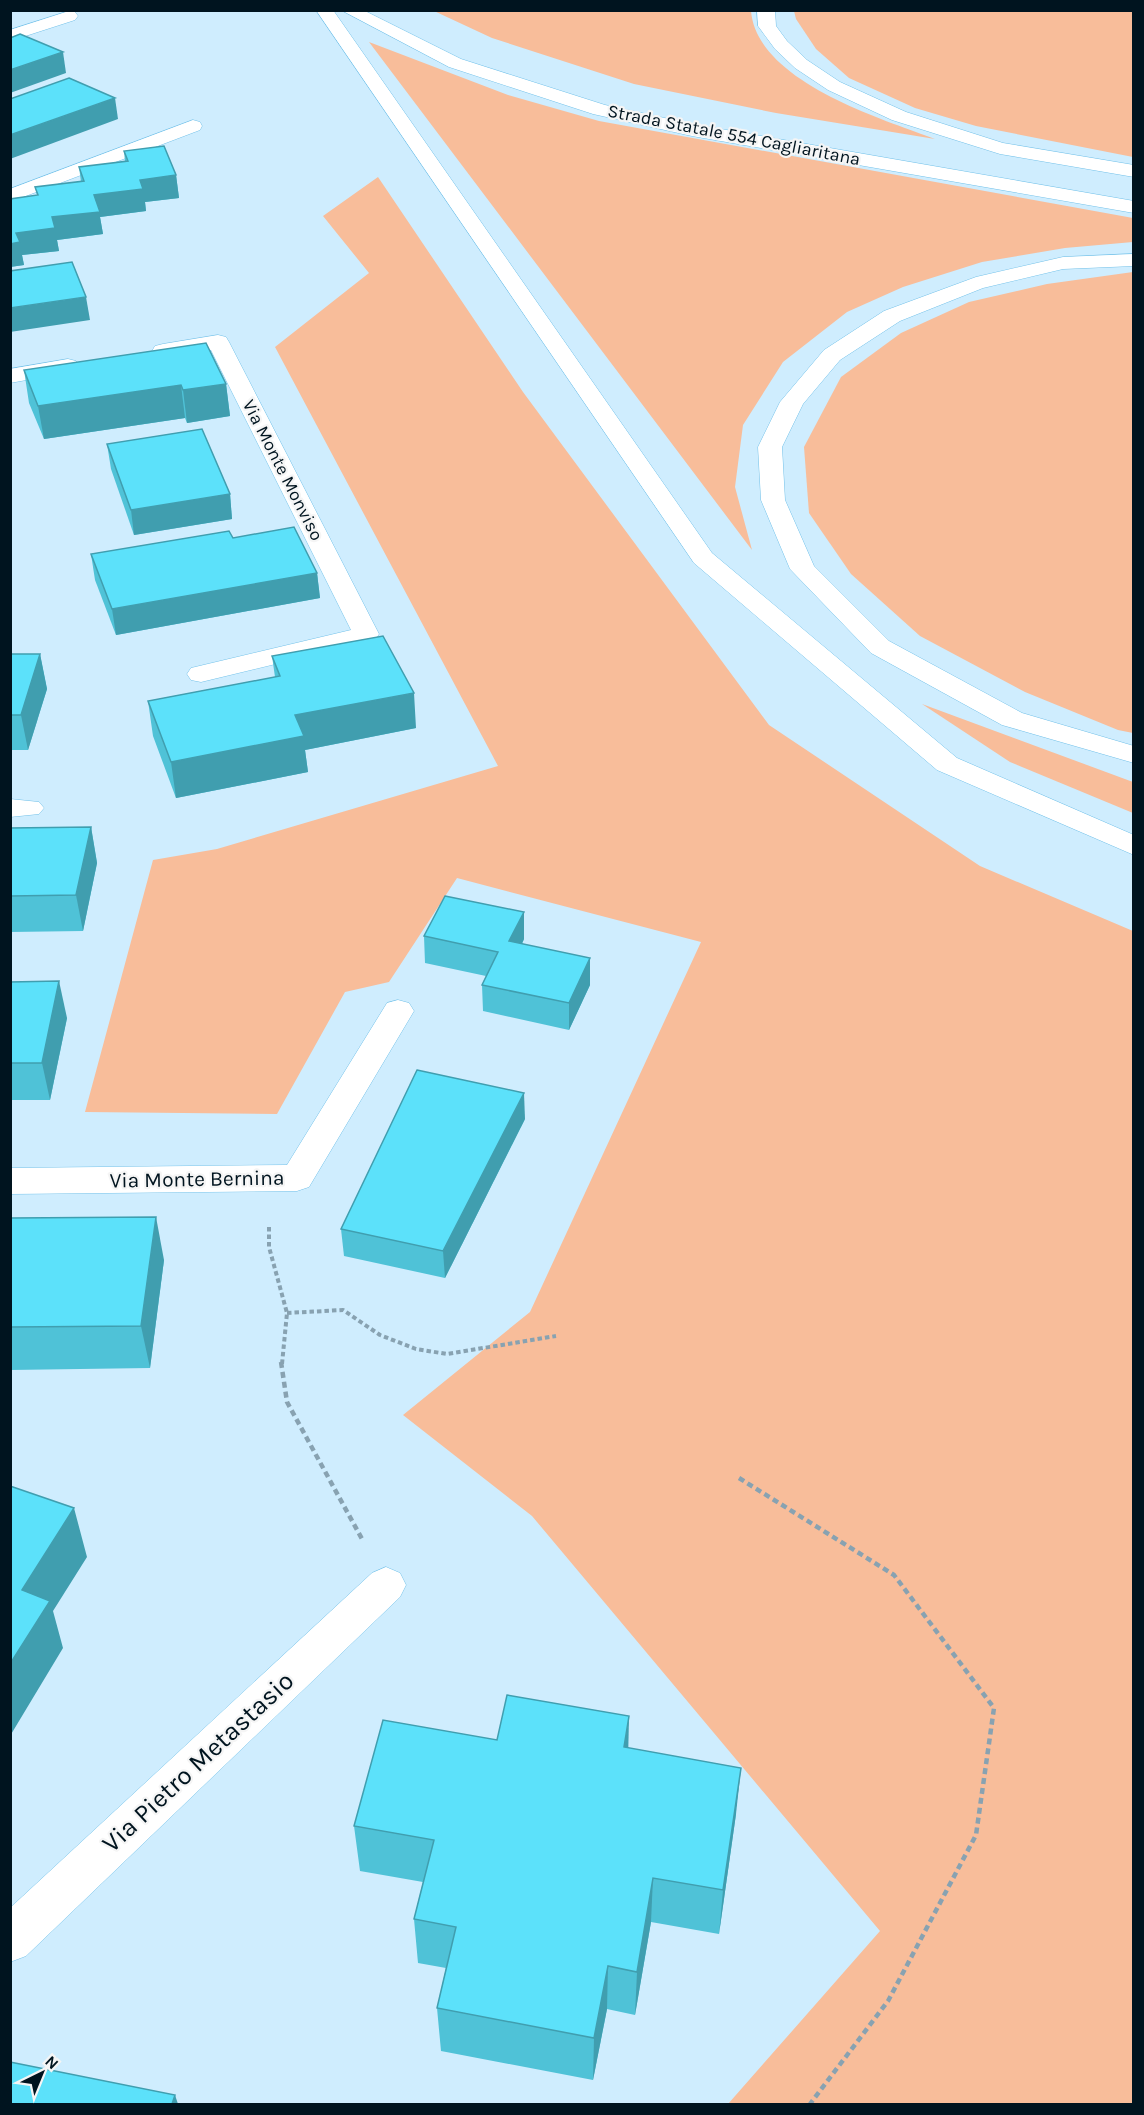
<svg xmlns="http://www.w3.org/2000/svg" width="1144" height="2115" font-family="Karla,sans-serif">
<rect width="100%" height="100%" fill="#cfedfe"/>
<g fill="#f8bd9a">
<path d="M434,11h317c6,70 128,107 184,128l-159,-26 -142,-29 -142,-46z"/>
<polygon points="794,11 1133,11 1133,157 976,126 915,108 849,78 816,49 796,19"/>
<polygon points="369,42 508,95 599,121 1133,218 1133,242 1065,248 982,262 903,287 847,312 783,362 743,425 735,487 752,550"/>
<polygon points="378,177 523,392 769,725 980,866 1133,931 1133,2104 728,2104 880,1931 532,1516 403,1415 530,1312 701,942 457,878 389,982 345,992 277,1114 85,1112 153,860 217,849 498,766 275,347 369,273 323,216"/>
<polygon points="1133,272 1134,272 1133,733 1118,730 1025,692 920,636 851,574 809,513 804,447 841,377 901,333 969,302 1047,284"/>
<polygon points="922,704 1133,782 1133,813 1010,762"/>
</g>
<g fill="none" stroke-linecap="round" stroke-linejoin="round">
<g stroke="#72c1e9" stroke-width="1">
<g id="minor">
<polygon points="69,11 75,12 78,16 75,20 10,41 10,30"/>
<polygon points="193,120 200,122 202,126 200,130 10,202 10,189"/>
<polygon points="218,335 226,337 229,342 379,634 375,640 201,682 191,680 187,674 191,668 351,630 211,350 163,358 155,356 152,351 155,346 163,344"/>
<polygon points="68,359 76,361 79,366 76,371 10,383 10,369"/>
<polygon points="10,799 39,802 44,808 39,814 10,817"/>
<polygon points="398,1000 409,1003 414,1011 309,1187 297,1191 10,1194 10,1168 287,1165 387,1003"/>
<polygon points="386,1567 400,1573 406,1585 400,1597 26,1956 10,1962 10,1908 372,1573"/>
</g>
</g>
<g stroke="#72c1e9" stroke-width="1">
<g id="highway">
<polygon points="316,10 333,10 712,553 957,758 1134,835 1134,855 937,770 694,563"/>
<polygon points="341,10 363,10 461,59 605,105 692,124 1134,201 1134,213 692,136 593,114 449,67"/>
<polygon points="757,10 775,10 776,26 787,41 807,60 840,82 906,112 1003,143 1134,165 1134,177 1000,154 892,120 828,90 795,68 775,49 758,26"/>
<polygon points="1134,254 1134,266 1063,269 983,288 900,321 840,360 803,404 782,447 785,500 814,566 889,641 1022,713 1134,746 1134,763 1002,725 871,653 790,569 761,500 758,447 780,402 824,350 884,311 976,277 1063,257"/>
</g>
</g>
<g stroke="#88a2b1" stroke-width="4" stroke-dasharray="4.5 3" stroke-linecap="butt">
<polyline points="269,1227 269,1247 287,1313 282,1364"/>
<polyline points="287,1313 343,1310 380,1335 416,1349 447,1354 556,1336"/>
</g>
<g stroke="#88a2b1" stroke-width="4.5" stroke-dasharray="6 4" stroke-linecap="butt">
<polyline points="281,1362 287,1402 362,1539"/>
<polyline points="739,1478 894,1575 994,1708 976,1835 888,2001 810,2104"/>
</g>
<use href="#minor" fill="#fff" fill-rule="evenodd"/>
<use href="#highway" fill="#fff" fill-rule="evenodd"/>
</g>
<g fill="#4fc2d7">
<polygon points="124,151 176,175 179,198 145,202 146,211 100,217 103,234 57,240 59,251 22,255 24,265 10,267 10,199 37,195 35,187 81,182 79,167 125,162"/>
<polygon points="24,370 226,384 230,416 187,423 185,418 44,439 29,403"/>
<polygon points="107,444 230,494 232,519 134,535 111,469"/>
<polygon points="233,538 317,573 320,598 116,635 95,580 91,554"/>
<polygon points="10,654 40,654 47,689 28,750 10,750"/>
<polygon points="272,656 416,728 305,750 308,772 176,798 153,736 148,701 275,677"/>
<polygon points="91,827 97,863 83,931 10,932 10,828"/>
<polygon points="424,936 524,939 522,944 590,985 569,1030 483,1011 482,985 486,976 425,963"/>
<polygon points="10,982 67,1018 50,1100 10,1100"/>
<polygon points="525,1119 445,1278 344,1256 341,1229"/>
<polygon points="10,1218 164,1260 150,1368 10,1370"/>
<polygon points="497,1740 628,1748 736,1814 719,1934 651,1922 635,2015 607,2009 593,2080 441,2051 437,2008 446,1968 418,1963 414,1919 423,1882 360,1871 354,1826"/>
</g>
<g fill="#409eaf">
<polygon points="63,52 66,73 10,93 10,70"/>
<polygon points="115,98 118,119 10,159 10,135"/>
<polygon points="176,175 179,198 145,202 146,211 100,217 103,234 57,240 59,251 22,255 24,265 10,267 10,244 16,233 52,217 94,195 140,180"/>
<polygon points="86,297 90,320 10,332 10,308"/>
<polygon points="226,384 230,416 187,423 183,390"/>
<polygon points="181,385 185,418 44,439 38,406"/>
<polygon points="230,494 232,519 134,535 131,510"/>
<polygon points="317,573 320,598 116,635 112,609"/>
<polygon points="40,654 47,689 28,750 21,715"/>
<polygon points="414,693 416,728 305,750 308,772 176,798 171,762 295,715"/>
<polygon points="91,827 97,863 83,931 76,895"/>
<polygon points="524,912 524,939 510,968 509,941"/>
<polygon points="590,958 590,985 569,1030 569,1003"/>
<polygon points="59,981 67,1018 50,1100 42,1063"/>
<polygon points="524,1093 525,1119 445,1278 443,1251"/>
<polygon points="156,1217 164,1260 150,1368 141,1326"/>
<polygon points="74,1508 87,1557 53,1611 63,1648 10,1736 10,1664 22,1590"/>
<polygon points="629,1716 628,1763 624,1747"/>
<polygon points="741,1768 736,1814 719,1934 723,1890"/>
<polygon points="653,1878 651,1922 635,2015 637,1972"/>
<polygon points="608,1966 607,2009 593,2080 594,2038"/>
<polygon points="175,2095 178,2104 172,2104"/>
</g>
<g fill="#5ce1fa" stroke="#409eaf" stroke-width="1.5">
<polygon points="20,34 63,52 10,70 10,38"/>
<polygon points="69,78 115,98 10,135 10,99"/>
<polygon points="164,146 176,175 140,180 143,189 94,195 100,212 52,217 55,228 16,233 20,242 10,244 10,199 38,195 35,187 84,181 79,167 128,161 124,151"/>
<polygon points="72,262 86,297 10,308 10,271"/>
<polygon points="206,343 226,384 183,390 181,385 38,406 24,370"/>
<polygon points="202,429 230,494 131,510 107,444"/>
<polygon points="294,527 317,573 112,609 91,554 229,531 233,538"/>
<polygon points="383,636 414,693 295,715 304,736 171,762 148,701 280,676 272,656"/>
<polygon points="10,654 40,654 21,715 10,715"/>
<polygon points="91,827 76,895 10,896 10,828"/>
<polygon points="445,896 524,912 509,941 590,958 569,1003 482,985 498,952 424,936"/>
<polygon points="59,981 42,1063 10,1063 10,982"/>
<polygon points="417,1070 524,1093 443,1251 341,1229"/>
<polygon points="156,1217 141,1326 10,1327 10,1218"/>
<polygon points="10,1486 74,1508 22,1590 50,1601 10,1664"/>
<polygon points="507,1695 629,1716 624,1747 741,1768 723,1890 653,1878 637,1972 608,1966 594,2038 437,2008 456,1927 414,1919 434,1840 354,1826 383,1720 497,1740"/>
<polygon points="10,2062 175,2095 172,2104 10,2104"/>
</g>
<g text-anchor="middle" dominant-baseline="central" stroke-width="4.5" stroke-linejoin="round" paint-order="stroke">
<g font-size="18" fill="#00141f" stroke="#f5f5f5">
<text transform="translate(734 135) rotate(11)">Strada Statale 554 Cagliaritana</text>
<text transform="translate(283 470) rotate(63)">Via Monte Monviso</text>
</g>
<g font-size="21" fill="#00141f" stroke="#f5f5f5">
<text transform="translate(197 1179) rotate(-1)">Via Monte Bernina</text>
</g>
<g font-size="26" fill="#00141f" stroke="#f5f5f5">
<text transform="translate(198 1762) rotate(-43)">Via Pietro Metastasio</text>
</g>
</g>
<rect width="1144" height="2115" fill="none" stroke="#00141f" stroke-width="24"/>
<g transform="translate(42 2073) rotate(43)" stroke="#f5f5f5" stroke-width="4.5" paint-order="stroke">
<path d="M0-4.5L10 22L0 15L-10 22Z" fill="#00141f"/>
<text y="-9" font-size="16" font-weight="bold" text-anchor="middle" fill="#00141f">N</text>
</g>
</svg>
